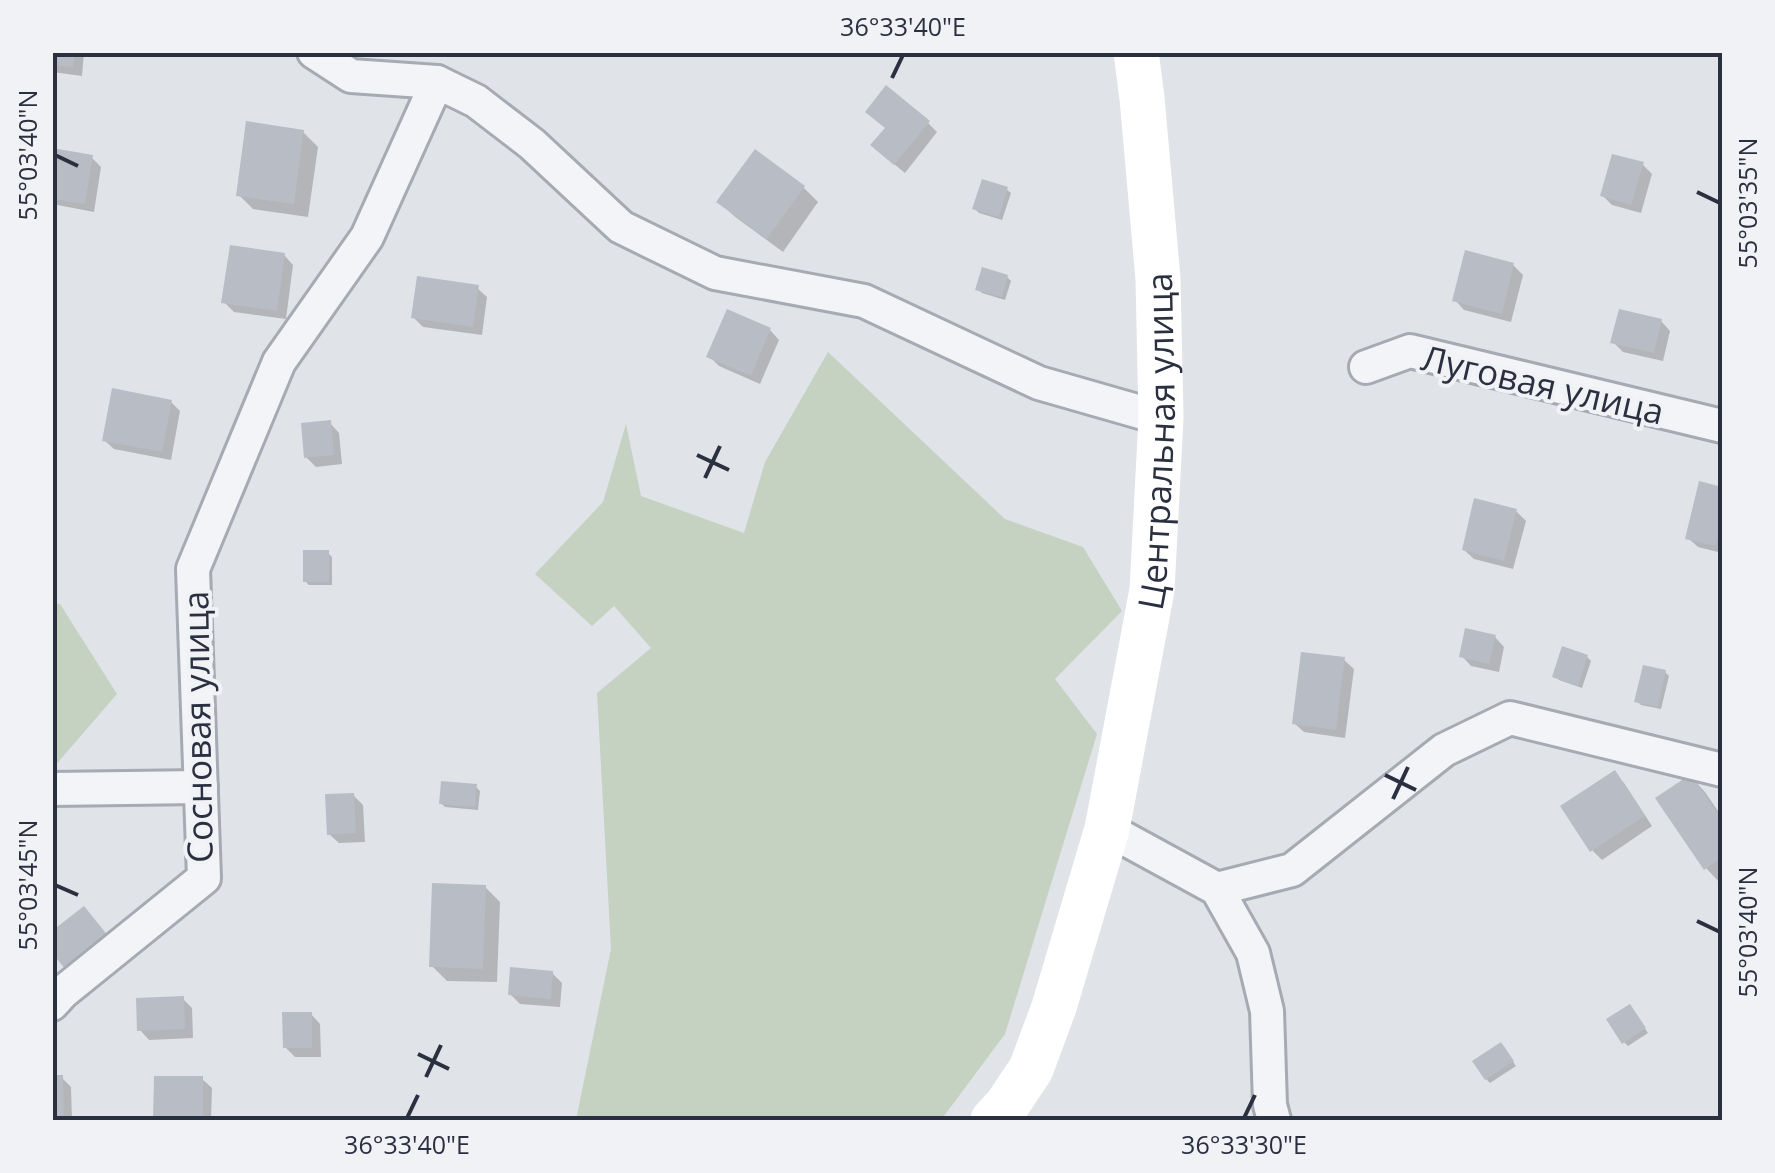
<svg xmlns="http://www.w3.org/2000/svg" width="1775" height="1173" font-family="'Open Sans',sans-serif">
<rect width="100%" height="100%" fill="#e0e3e8"/>
<g fill="#c5d2c2">
<polygon points="828,352 1005,519 1083,547 1122,611 1055,679 1097,734 1005,1034 941,1120 576,1120 611,949 597,693 651,648 614,606 592,626 535,574 603,502 626,424 641,496 744,533 765,462"/>
<polygon points="53,603 60,604 117,694 53,768"/>
</g>
<g fill="#0003">
<polygon points="52,52 84,52 82,76 52,72"/>
<polygon points="928,123 937,132 905,173 883,155"/>
<polygon points="303,132 318,147 308,217 253,209 239,195"/>
<polygon points="53,151 92,158 101,167 94,212 52,204"/>
<polygon points="755,153 804,188 818,202 783,252 734,216 720,202"/>
<polygon points="1642,164 1652,174 1641,213 1612,205 1603,196"/>
<polygon points="1006,189 1011,193 1002,220 979,213 975,209"/>
<polygon points="284,255 293,265 286,319 234,312 224,302"/>
<polygon points="1513,265 1523,275 1511,322 1464,310 1455,300"/>
<polygon points="1007,277 1011,281 1005,300 982,293 978,289"/>
<polygon points="477,288 487,297 482,335 423,327 413,317"/>
<polygon points="1661,321 1670,331 1663,361 1623,352 1613,342"/>
<polygon points="770,330 779,340 760,384 719,366 709,356"/>
<polygon points="171,402 180,411 171,460 114,449 104,440"/>
<polygon points="330,423 339,433 342,464 316,467 306,457"/>
<polygon points="1701,484 1722,489 1722,553 1698,547 1688,538"/>
<polygon points="1516,511 1526,521 1513,569 1474,559 1464,550"/>
<polygon points="328,553 332,557 332,585 309,585 305,581"/>
<polygon points="1495,637 1504,647 1499,672 1471,666 1462,656"/>
<polygon points="1587,657 1591,661 1582,688 1559,680 1555,676"/>
<polygon points="1344,660 1354,669 1345,738 1304,732 1294,723"/>
<polygon points="1665,672 1669,676 1661,709 1641,705 1637,701"/>
<polygon points="1615,774 1624,783 1652,826 1602,860 1592,850"/>
<polygon points="1691,777 1705,792 1722,817 1722,881 1720,883 1706,868"/>
<polygon points="475,786 480,791 478,810 445,807 441,803"/>
<polygon points="353,795 363,805 365,842 339,843 329,834"/>
<polygon points="485,887 500,902 497,982 447,981 432,966"/>
<polygon points="552,973 562,983 560,1007 520,1004 510,994"/>
<polygon points="183,999 192,1008 193,1038 149,1040 140,1030"/>
<polygon points="1633,1011 1648,1033 1628,1046 1624,1042"/>
<polygon points="311,1014 320,1024 321,1057 295,1057 285,1047"/>
<polygon points="1505,1050 1516,1066 1490,1083 1486,1079"/>
<polygon points="52,1078 62,1078 71,1087 72,1120 52,1120"/>
<polygon points="156,1078 202,1079 212,1088 211,1120 156,1120"/>
</g>
<g fill="#b8bcc5">
<polygon points="52,52 75,52 73,67 52,65"/>
<polygon points="886,85 930,121 894,165 870,145 885,128 865,112"/>
<polygon points="246,121 304,130 294,204 236,196"/>
<polygon points="52,148 93,155 85,204 52,199"/>
<polygon points="755,149 805,186 767,239 716,202"/>
<polygon points="1612,154 1644,162 1631,205 1600,196"/>
<polygon points="982,179 1008,187 999,217 972,209"/>
<polygon points="230,245 285,253 277,311 221,303"/>
<polygon points="1465,250 1514,263 1502,314 1452,301"/>
<polygon points="982,267 1008,275 1002,297 975,290"/>
<polygon points="417,276 479,285 473,327 411,318"/>
<polygon points="727,309 771,328 751,376 706,357"/>
<polygon points="1619,309 1662,319 1654,353 1610,343"/>
<polygon points="112,388 172,400 162,452 102,441"/>
<polygon points="331,420 334,455 304,458 301,423"/>
<polygon points="1699,481 1722,487 1722,518 1716,546 1685,539"/>
<polygon points="1474,498 1517,509 1504,561 1462,550"/>
<rect x="303" y="550" width="26" height="32"/>
<polygon points="1465,628 1496,635 1489,664 1459,657"/>
<polygon points="1562,646 1588,655 1578,686 1552,677"/>
<polygon points="1301,652 1345,657 1336,730 1292,724"/>
<polygon points="1643,665 1666,670 1658,707 1634,702"/>
<polygon points="1615,770 1645,816 1590,852 1560,806"/>
<polygon points="1691,774 1722,820 1722,857 1704,870 1655,798"/>
<polygon points="441,781 477,784 475,807 439,804"/>
<polygon points="354,793 356,833 327,835 325,794"/>
<polygon points="432,883 486,885 483,969 429,967"/>
<polygon points="84,906 113,942 71,976 52,953 52,931"/>
<polygon points="510,967 553,971 551,999 508,995"/>
<polygon points="184,996 185,1029 137,1031 136,998"/>
<polygon points="1630,1004 1646,1028 1622,1044 1606,1019"/>
<polygon points="282,1012 312,1012 312,1048 283,1048"/>
<polygon points="1501,1042 1514,1061 1485,1080 1472,1061"/>
<polygon points="52,1075 63,1075 64,1119 52,1119"/>
<polygon points="154,1076 203,1076 203,1120 153,1120"/>
</g>
<g fill="none" stroke-linecap="round" stroke-linejoin="round">
<g stroke="#a6aab2" stroke-width="38">
<g id="street">
<polyline points="314,52 351,76 437,82 476,101 532,144 621,227 715,273 864,301 1039,383 1161,418"/>
<polyline points="1366,367 1410,351 1722,426"/>
<polyline points="52,789 201,787"/>
<polyline points="1107,829 1217,889 1253,953 1267,1011 1270,1105 1274,1120"/>
<polyline points="1217,889 1292,870 1444,750 1510,718 1722,770"/>
<polyline points="52,1004 63,992 204,878 193,569 279,362 367,237 437,82"/>
</g>
</g>
<use href="#street" stroke="#f3f4f7" stroke-width="32"/>
<path stroke="#fff" stroke-width="45" id="s1" d="M993,1120l14,-15 24,-36 23,-62 53,-178 45,-239 9,-172 -3,-139 -16,-181 -6,-46"/>
</g>
<path fill="none" stroke="#2a303f" stroke-width="4" d="M892,78l11,-23M55,155l23,11M1697,192l23,11M697,455l32,15M705,478l15,-32M1385,775l31,15M1393,799l15,-32M55,885l23,10M1697,921l23,11M418,1054l31,15M426,1077l15,-32M407,1118l11,-23M1244,1118l11,-23"/>
<g text-anchor="middle" dominant-baseline="central" stroke-width="8" stroke-linejoin="round" paint-order="stroke">
<g font-size="35" fill="#2a303f" stroke="#f0f2f6">
<text transform="translate(1543 384) rotate(13)">Луговая улица</text>
<text stroke="none"><textPath href="#s1" startOffset="708">Центральная улица</textPath></text>
<text transform="translate(197 727) rotate(-91)">Сосновая улица</text>
</g>
</g>
<rect width="1775" height="1173" fill="none" stroke="#f0f2f6" stroke-width="110"/>
<rect x="55" y="55" width="1665" height="1063" fill="none" stroke="#2a303f" stroke-width="4"/>
<g font-size="25" text-anchor="middle" fill="#2a303f">
<text x="903" y="36">36°33'40"E</text>
<text transform="translate(28 155) rotate(-90)" y="9">55°03'40"N</text>
<text transform="translate(1748 203) rotate(-90)" y="9">55°03'35"N</text>
<text transform="translate(28 885) rotate(-90)" y="9">55°03'45"N</text>
<text transform="translate(1748 932) rotate(-90)" y="9">55°03'40"N</text>
<text x="407" y="1154">36°33'40"E</text>
<text x="1244" y="1154">36°33'30"E</text>
</g>
</svg>
